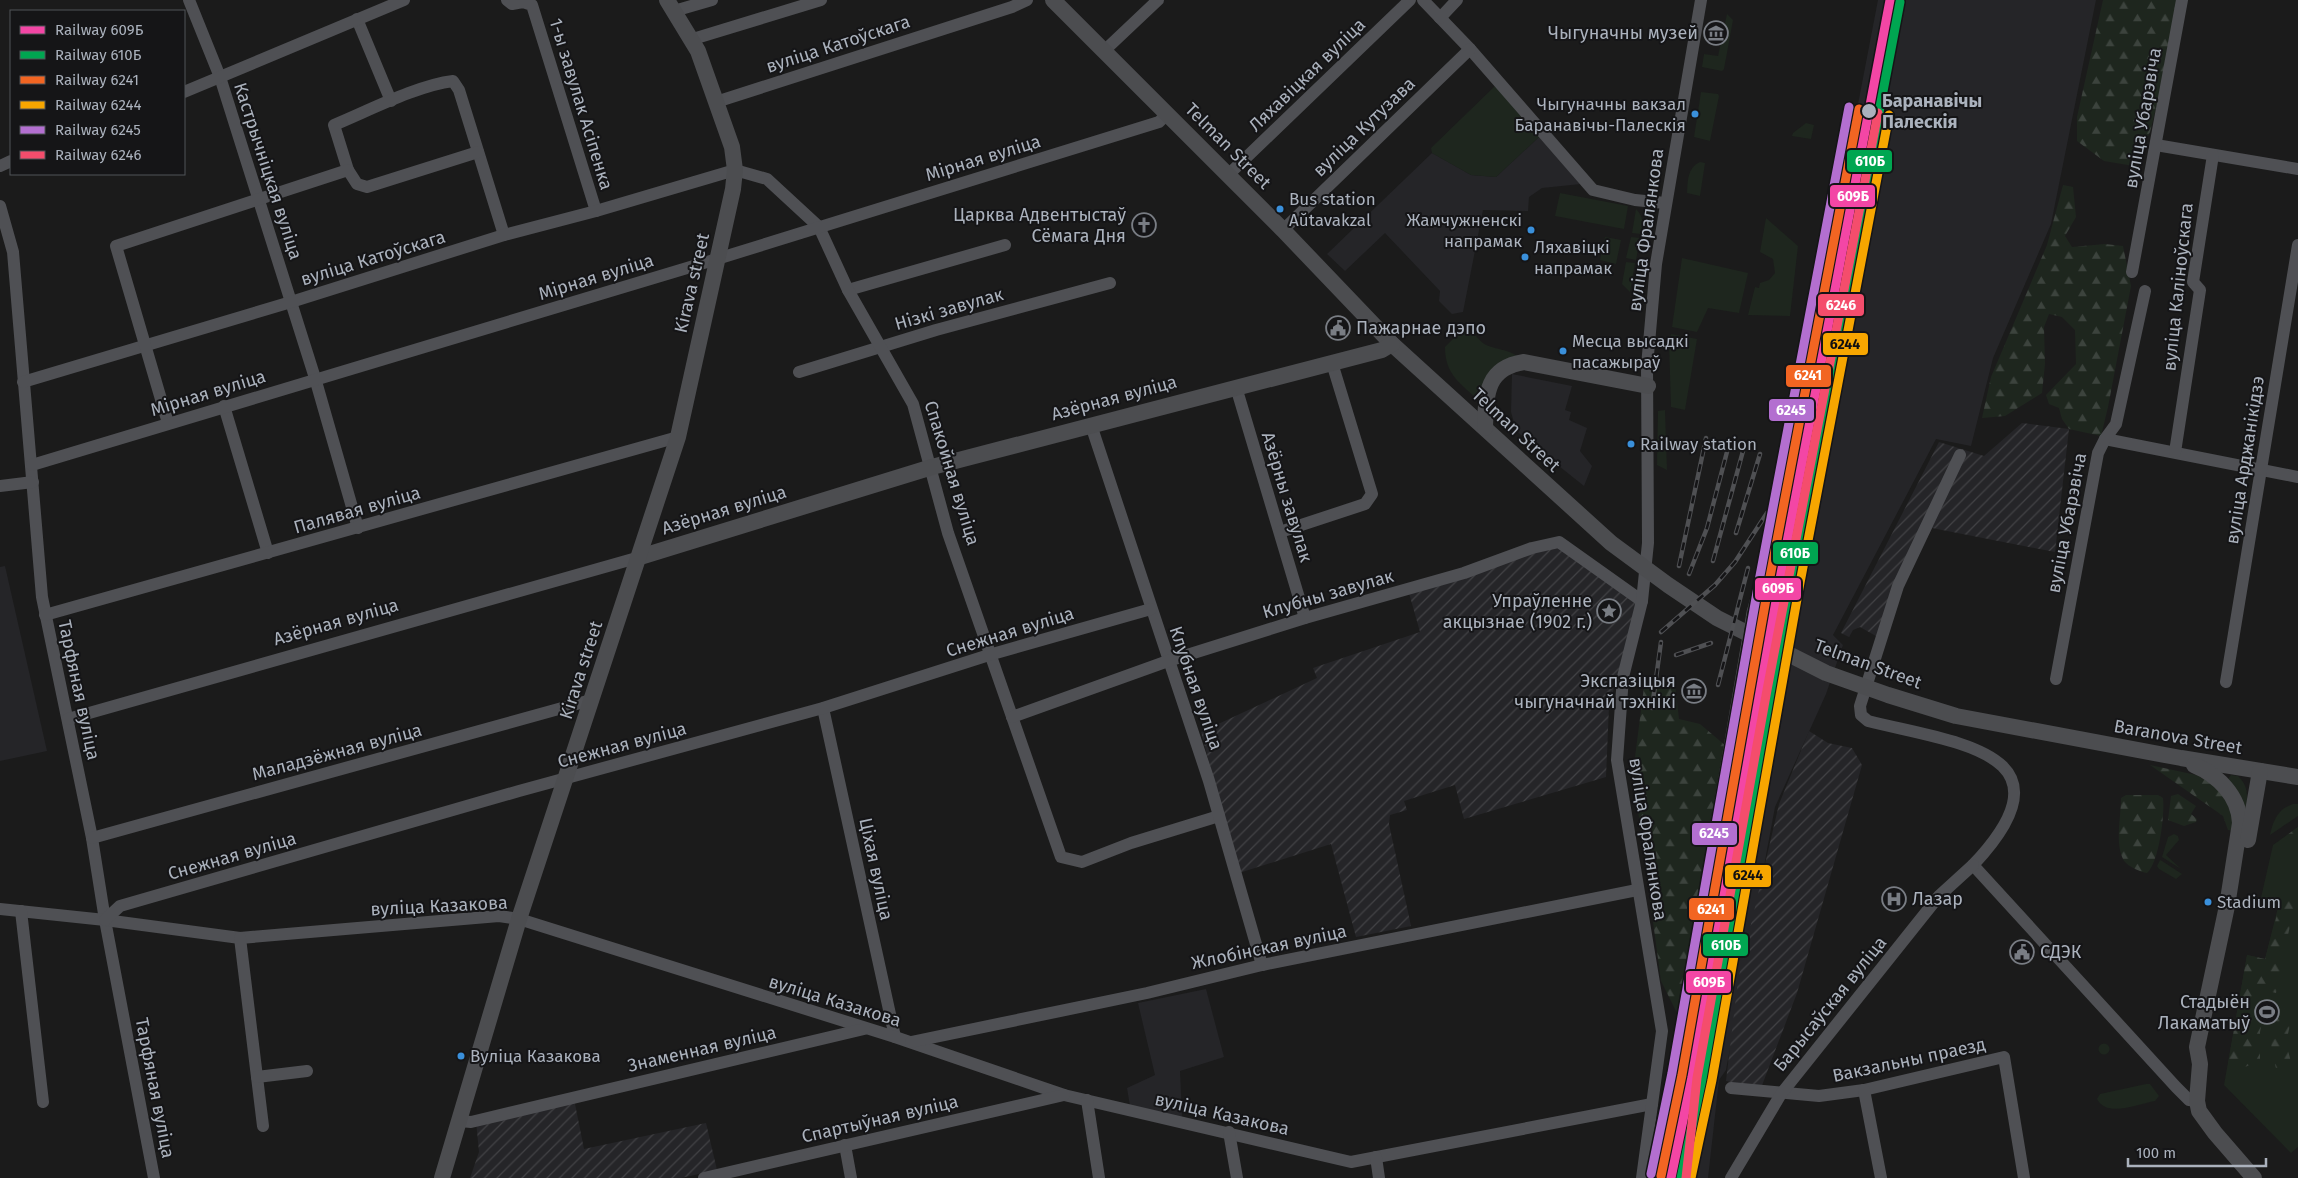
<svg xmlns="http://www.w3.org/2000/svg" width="2298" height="1178" font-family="'Fira Sans',sans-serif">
<defs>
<pattern id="industrial-furrows" width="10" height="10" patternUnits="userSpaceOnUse" patternTransform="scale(1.25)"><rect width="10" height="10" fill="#252528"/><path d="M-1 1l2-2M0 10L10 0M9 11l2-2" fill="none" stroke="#424245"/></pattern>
<pattern id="forest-firs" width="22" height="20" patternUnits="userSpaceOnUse" patternTransform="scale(1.25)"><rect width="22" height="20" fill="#1e261e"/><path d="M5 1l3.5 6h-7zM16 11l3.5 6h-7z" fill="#3c433d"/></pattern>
</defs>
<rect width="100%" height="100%" fill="#1b1b1b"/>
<g fill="#252528">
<polygon points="1878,0 2096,0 2051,224 1993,358 1971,446 1936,439 1833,635 1843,645 1826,694 1775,807 1726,1070 1719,1080 1708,1178 1658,1178 1683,1057 1792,448"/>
<polygon points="1539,137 1581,184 1542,188 1529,197 1528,211 1483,210 1463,312 1452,314 1439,301 1440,291 1385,233 1345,271 1327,254 1432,153 1471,175 1496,177"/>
<polygon points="1512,374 1572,386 1565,410 1571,412 1569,420 1587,428 1580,451 1592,466 1584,486 1525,439 1516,430 1511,412"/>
<polygon points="5,566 47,751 0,761 0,567"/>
<polygon points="1206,989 1224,1057 1180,1071 1182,1117 1130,1106 1127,1088 1155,1075 1138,1003"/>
</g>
<g fill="url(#industrial-furrows)">
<polygon points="2022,423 2069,429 2055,552 1932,528 1876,636 1860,627 1853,630 1849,637 1841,633 1939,442 1984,456"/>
<polygon points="1550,547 1562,549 1638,601 1609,706 1606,777 1464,819 1455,785 1404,801 1407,810 1390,815 1389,824 1411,926 1356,937 1331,844 1239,873 1201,732 1317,678 1313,668 1420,632 1409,593"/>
<polygon points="1809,731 1828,743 1852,748 1862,765 1797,993 1761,1088 1726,1081 1738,980 1779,804"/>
<polygon points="574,1099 584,1149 706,1123 717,1170 681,1178 470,1178 479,1152 476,1121"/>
</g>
<g fill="#1e261e">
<polygon points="1727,14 1733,20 1724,69 1722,71 1702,67 1704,54 1718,56"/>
<polygon points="1495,86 1539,137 1496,177 1471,175 1432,153 1431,148"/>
<polygon points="1701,92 1718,94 1719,96 1710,141 1694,137"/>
<polygon points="1806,123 1814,125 1811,139 1792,136 1793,133"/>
<path d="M1700,162l5,1 -5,33 -13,-3c1,-12 0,-25 13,-31z"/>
<polygon points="1560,193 1628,206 1624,229 1555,216"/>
<path d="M1636,209c8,8 7,15 5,25l-9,-1z"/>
<polygon points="1766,218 1798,246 1790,316 1748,315 1755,287 1759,288 1760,283 1769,280 1775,273 1773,259 1760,252"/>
<polygon points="1605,237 1621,240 1616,264 1600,260"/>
<polygon points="1631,237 1640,238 1636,260 1626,258"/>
<polygon points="1682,258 1748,273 1739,313 1708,308 1697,332 1672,327"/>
<polygon points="1626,262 1635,263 1630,292 1622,284"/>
<path d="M1464,328c10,2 14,13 22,17 11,5 21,4 31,11l-40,43c-18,-17 -32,-25 -32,-52z"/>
<polygon points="1671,334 1697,339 1685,410 1671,407 1669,343"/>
<polygon points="1665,410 1667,470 1657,465 1658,411"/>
<path d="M2231,775l7,1c10,9 10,20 8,33l-3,-1 -13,-26 -2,-3z"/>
<path d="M2293,804h5v12l-28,19c3,-15 8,-26 23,-31z"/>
<polygon points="2298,827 2298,1147 2291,1153 2224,1085 2247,955 2265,959 2278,907 2260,902 2273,845"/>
<polygon points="2174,834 2178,836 2179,840 2166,855 2181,869 2162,857 2168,837"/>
<polygon points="2160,860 2162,861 2182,874 2176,879 2159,869 2157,866"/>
<circle cx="2104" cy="1049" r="5.5"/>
<path d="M2146,1084h4l9,12 -4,5c-17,3 -48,17 -58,-2l3,-5z"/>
</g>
<g fill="url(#forest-firs)">
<polygon points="2103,0 2183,0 2150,132 2134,166 2104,161 2077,141 2077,117"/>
<polygon points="2063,185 2073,187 2076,217 2065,236 2072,247 2105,244 2123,246 2131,286 2108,407 2101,436 2069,429 2062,419 2059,408 2049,404 2046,395 2076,364 2075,330 2062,317 2049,314 2044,327 2045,364 2042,393 2005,416 1982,418 1991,377 2047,245"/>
<polygon points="1645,679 1675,685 1679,719 1700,724 1726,746 1694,933 1696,970 1677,1013 1661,981 1633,773"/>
<polygon points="2150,765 2196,775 2213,784 2230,803 2235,831 2228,830 2223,816 2216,811"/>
<polygon points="2178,794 2196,806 2191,814 2197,819 2196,822 2184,826 2168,820 2171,796"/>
<path d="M2126,795h32l5,3c2,16 -4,65 -16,75 -6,-1 -21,-7 -24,-14 -8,-17 -2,-42 -2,-61z"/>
<polygon points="2298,827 2298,842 2286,839 2287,835"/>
<polygon points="2285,885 2298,887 2276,993 2268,991 2260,1032 2260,1061 2240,1069 2228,1064 2247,955 2265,959"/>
<path d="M2277,1007l16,4 -7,32 5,19 -15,6c-8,-22 -5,-39 1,-61z"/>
</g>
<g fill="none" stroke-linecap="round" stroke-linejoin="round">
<g stroke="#4f5054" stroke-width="12">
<polyline points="189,0 220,77 315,378 358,528"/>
<polyline points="507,0 512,4 523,2 532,5 596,211"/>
<polyline points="1423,0 1470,49 1593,190 1635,200 1665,203"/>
<polyline points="674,11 712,0"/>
<polyline points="1440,18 1457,0"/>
<polyline points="357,19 391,101"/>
<polyline points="693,39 821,0"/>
<polyline points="1104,51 1158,0"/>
<polyline points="184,92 404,0"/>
<polyline points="716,102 1012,7 1027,0"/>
<polyline points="2156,145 2298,169"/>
<polyline points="0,166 11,161"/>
<path d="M348,170l-14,-45c34,-14 84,-40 119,-44l6,9 45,145"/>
<polyline points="1228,175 1410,0"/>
<polyline points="0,206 13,252 42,597 92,838 105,920 154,1178"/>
<polyline points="1283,230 1470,49"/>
<polyline points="2132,272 2182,0"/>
<polyline points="848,290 1005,245"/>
<polyline points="799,372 936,330 1110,283"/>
<polyline points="23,382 291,302 504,235 596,211 735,170 767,179 819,227 848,290 913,404 948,533 1061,857 1082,862 1131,843 1219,816"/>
<polyline points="1236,387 1305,618"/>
<polyline points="224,406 268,553"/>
<polyline points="168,423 116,246 348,170 357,184 367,187 478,152"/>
<polyline points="1091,425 1209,781 1262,965"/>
<polyline points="2105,439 2298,477"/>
<polyline points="2175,452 2200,290 2193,282 2213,155"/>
<path d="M1960,455l-62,131 -38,120 1,9 7,6c87,22 212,31 105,144l203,222 13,13 8,1"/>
<polyline points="32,465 717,259 1159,122 1167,114"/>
<polyline points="0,486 33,482"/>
<polyline points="1280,532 1365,504 1372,494 1332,363"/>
<polyline points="45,615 678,437"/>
<polyline points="2056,679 2098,453 2105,439 2116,424 2145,291"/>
<polyline points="2226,682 2298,245"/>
<polyline points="823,708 895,1037"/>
<polyline points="1012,717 1168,661 1305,618 1464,573 1532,548 1559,542 1642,601"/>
<polyline points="68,719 640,557"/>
<polyline points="92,838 591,700"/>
<polyline points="0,909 105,920 240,938 499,916 519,919 895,1037 1064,1095 1351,1162 1652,1104"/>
<polyline points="21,911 43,1102"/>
<polyline points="105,920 120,906 519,791 823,708 989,655 1151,609"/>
<polyline points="240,938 263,1126"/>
<polyline points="911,1042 1147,993 1262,965 1637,890"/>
<polyline points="257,1077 307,1071"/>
<polyline points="1731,1088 1819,1096 1864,1090 2004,1057 2024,1178"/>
<polyline points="1864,1090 1881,1178"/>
<polyline points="1087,1100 1099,1178"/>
<polyline points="460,1121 471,1122 864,1029"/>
<polyline points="1229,1132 1237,1178"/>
<polyline points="845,1145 851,1178"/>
<polyline points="1376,1157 1379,1178"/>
<polyline points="704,1178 1064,1095"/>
<polyline points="1642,1178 1662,1031 1617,760 1623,677 1642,601 1648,543 1647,366 1656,264 1701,0"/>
<polyline points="1731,1178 1781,1094 1939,896 1973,865"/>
</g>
<g stroke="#4c4d50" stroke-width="16">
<polyline points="1053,0 1283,230 1392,344 1611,543 1668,585 1717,618 1826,673 1888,695 1956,716 2181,758 2298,777"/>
<path d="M1485,428c1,-32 0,-60 39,-66l124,24"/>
<polyline points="640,557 932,467 1382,350 1392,344"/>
<path d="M2194,765c24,10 45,31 46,58l-13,83 -30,141 3,17 -3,37 2,10 16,22 39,45"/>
<polyline points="2248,840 2260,771"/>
<polyline points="442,1178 519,919 678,437 733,189 735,170 732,147 698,51 667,0"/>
</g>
<g stroke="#4f5053" stroke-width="4.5">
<g id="rail">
<polyline points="1736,533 1760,454"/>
<polyline points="1713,561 1743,451"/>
<polyline points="1679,566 1706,438"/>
<polyline points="1689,574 1707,528 1728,448"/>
<polyline points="1661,632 1715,585 1735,562 1767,513"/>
<polyline points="1676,655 1711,643"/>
<polyline points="1718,685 1748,568"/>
<polyline points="1652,708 1661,642"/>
<polyline points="1694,933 1749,611 1770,534"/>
</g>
</g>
<use href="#rail" stroke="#151517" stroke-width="2.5" stroke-dasharray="8" stroke-linecap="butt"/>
<g stroke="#151517" stroke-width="12">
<polyline id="rail-1" points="1671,1178 1692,1077 1779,584 1890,0"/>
</g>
<g stroke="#151517" stroke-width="12">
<polyline id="rail-2" points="1681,1178 1702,1079 1789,586 1900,2"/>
</g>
<g stroke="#151517" stroke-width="12">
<polyline id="rail-3" points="1661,1176 1682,1075 1769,582 1859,109"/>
</g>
<g stroke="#151517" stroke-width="12">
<polyline id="rail-4" points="1691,1178 1712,1080 1799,588 1889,115"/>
</g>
<g stroke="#151517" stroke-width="12">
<polyline id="rail-5" points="1651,1174 1672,1073 1759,581 1849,107"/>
</g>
<g stroke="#151517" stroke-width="12">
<polyline id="rail-6" points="1686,1178 1697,1078 1767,690 1878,113"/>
</g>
<use href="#rail-1" stroke="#f346a5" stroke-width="9"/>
<use href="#rail-2" stroke="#00a651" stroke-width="9"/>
<use href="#rail-3" stroke="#f26522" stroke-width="9"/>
<use href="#rail-4" stroke="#f7a600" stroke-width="9"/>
<use href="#rail-5" stroke="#b36fd0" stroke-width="9"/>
<use href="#rail-6" stroke="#f44d6c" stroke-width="9"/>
</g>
<defs>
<g id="museum-ring" transform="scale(1.25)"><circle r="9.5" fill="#151517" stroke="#797d84" stroke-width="1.5"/><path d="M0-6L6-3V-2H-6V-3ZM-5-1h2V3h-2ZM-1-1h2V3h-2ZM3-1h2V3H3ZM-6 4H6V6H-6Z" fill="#797d84"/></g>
<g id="church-ring" transform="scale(1.25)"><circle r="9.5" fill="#151517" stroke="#797d84" stroke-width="1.5"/><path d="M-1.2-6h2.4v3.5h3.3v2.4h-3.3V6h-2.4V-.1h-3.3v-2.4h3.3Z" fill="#797d84"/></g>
<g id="civic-ring" transform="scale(1.25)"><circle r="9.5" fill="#151517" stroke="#797d84" stroke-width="1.5"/><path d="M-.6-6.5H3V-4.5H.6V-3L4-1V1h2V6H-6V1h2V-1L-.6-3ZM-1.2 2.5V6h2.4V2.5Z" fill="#797d84"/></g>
<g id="sight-ring" transform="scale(1.25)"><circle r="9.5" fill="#151517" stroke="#797d84" stroke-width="1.5"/><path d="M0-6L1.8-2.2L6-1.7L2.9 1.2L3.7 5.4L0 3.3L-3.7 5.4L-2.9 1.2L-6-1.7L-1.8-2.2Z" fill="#797d84"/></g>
<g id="hospital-ring" transform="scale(1.25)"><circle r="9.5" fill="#151517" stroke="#797d84" stroke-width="1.5"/><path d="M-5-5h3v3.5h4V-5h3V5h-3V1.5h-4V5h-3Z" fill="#797d84"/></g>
<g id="stadium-ring" transform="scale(1.25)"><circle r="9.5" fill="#151517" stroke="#797d84" stroke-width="1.5"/><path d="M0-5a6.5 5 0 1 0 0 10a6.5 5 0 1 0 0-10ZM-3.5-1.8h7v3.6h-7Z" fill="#797d84"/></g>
</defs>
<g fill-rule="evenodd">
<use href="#museum-ring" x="1716" y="33"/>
<use href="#church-ring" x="1144" y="225"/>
<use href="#civic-ring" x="1338" y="328"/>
<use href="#sight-ring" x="1609" y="611"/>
<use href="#museum-ring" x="1694" y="691"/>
<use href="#hospital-ring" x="1894" y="899"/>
<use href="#civic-ring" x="2022" y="952"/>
<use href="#stadium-ring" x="2267" y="1012"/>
</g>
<circle fill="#abb2bd" stroke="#151517" stroke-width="2" cx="1869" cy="111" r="8"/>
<g fill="#3a90db" stroke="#151517" stroke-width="2">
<circle cx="1695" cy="114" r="4.5"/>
<circle cx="1280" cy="209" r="4.5"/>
<circle cx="1531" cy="230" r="4.5"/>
<circle cx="1525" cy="257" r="4.5"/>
<circle cx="1563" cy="351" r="4.5"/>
<circle cx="1631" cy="444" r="4.5"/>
<circle cx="2208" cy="902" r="4.5"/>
<circle cx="461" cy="1056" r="4.5"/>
</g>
<g text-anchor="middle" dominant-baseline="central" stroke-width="4" stroke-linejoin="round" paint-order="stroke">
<g font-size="17" fill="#abb2bd" stroke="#151517" text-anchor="start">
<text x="1686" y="104" text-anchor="end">Чыгуначны вакзал<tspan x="1686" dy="21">Баранавічы-Палескія</tspan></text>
<text x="1289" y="199">Bus station<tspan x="1289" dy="21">Aŭtavakzal</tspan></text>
<text x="1522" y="220" text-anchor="end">Жамчужненскі<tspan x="1522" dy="21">напрамак</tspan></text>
<text x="1534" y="247">Ляхавіцкі<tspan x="1534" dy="21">напрамак</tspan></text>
<text x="1572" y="341">Месца высадкі<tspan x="1572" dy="21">пасажыраў</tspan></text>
<text x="1640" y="444">Railway station</text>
<text x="2217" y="902">Stadium</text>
<text x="470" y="1056">Вуліца Казакова</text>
</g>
<g font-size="18" fill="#abb2bd" stroke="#151517" text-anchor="end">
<text x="1698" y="33">Чыгуначны музей</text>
<text x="1126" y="215">Царква Адвентыстаў<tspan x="1126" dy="21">Сёмага Дня</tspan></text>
<text x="1356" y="328" text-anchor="start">Пажарнае дэпо</text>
<text x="1592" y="601">Упраўленне<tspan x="1592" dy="21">акцызнае (1902 г.)</tspan></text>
<text x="1676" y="681">Экспазіцыя<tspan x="1676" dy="21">чыгуначнай тэхнікі</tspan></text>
<text x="1912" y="899" text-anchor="start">Лазар</text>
<text x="2040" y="952" text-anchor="start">СДЭК</text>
<text x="2250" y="1002">Стадыён<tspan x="2250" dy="21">Лакаматыў</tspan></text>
</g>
<g font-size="18" fill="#abb2bd" stroke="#151517">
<text transform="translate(838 44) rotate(-18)">вуліца Катоўскага</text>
<text transform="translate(1307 75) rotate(-44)">Ляхавіцкая вуліца</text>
<text transform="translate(581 104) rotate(73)">1-ы завулак Асіпенка</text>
<text transform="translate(2143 118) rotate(-80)">вуліца Убарэвіча</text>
<text transform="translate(1364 127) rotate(-44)">вуліца Кутузава</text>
<text transform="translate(1228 146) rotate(45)">Telman Street</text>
<text transform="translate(983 158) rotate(-17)">Мірная вуліца</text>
<text transform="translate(268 171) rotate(72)">Кастрычніцкая вуліца</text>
<text transform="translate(1646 230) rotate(-82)">вуліца Фралянкова</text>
<text transform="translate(373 258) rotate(-17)">вуліца Катоўскага</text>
<text transform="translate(596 277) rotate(-17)">Мірная вуліца</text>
<text transform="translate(692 283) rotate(-77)">Kirava street</text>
<text transform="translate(2178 287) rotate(-84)">вуліца Каліноўскага</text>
<text transform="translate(949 309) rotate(-16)">Нізкі завулак</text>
<text transform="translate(208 393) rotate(-17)">Мірная вуліца</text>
<text transform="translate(1114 398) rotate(-15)">Азёрная вуліца</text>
<text transform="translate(1516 430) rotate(43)">Telman Street</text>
<text transform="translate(2245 460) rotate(-81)">вуліца Арджанікідзэ</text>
<text transform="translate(952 473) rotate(73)">Спакойная вуліца</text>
<text transform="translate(1287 497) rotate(73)">Азёрны завулак</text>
<text transform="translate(357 510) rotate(-16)">Палявая вуліца</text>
<text transform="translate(724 510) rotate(-17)">Азёрная вуліца</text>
<text transform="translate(2067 523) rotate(-79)">вуліца Убарэвіча</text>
<text transform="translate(1328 594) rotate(-16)">Клубны завулак</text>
<text transform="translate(336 622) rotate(-16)">Азёрная вуліца</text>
<text transform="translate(1010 632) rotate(-17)">Снежная вуліца</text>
<text transform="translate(1868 664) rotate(20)">Telman Street</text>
<text transform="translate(581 670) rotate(-72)">Kirava street</text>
<text transform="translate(1196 688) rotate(71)">Клубная вуліца</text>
<text transform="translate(79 690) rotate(78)">Тарфяная вуліца</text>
<text transform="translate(2178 737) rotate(10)">Baranova Street</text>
<text transform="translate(622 745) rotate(-15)">Снежная вуліца</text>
<text transform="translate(337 752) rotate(-15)">Маладзёжная вуліца</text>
<text transform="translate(1648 839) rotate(81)">вуліца Фралянкова</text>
<text transform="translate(232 856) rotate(-16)">Снежная вуліца</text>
<text transform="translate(876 869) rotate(78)">Ціхая вуліца</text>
<text transform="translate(439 906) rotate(-3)">вуліца Казакова</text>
<text transform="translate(1269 947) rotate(-12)">Жлобінская вуліца</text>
<text transform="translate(835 1001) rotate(17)">вуліца Казакова</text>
<text transform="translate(1830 1004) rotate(-51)">Барысаўская вуліца</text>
<text transform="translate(702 1049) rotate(-13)">Знаменная вуліца</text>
<text transform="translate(1909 1060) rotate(-12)">Вакзальны праезд</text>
<text transform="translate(155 1088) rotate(79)">Тарфяная вуліца</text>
<text transform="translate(1222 1114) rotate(13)">вуліца Казакова</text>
<text transform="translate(880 1119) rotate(-13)">Спартыўная вуліца</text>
</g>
<g font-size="18" font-weight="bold" fill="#abb2bd" stroke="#151517" text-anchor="start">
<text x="1882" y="101">Баранавічы<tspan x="1882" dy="21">Палескія</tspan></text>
</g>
</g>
<g stroke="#151517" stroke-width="2">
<rect x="1846" y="149" width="47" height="24" rx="5" fill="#00a651"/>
<rect x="1829" y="184" width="47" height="24" rx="5" fill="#f346a5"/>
<rect x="1817" y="293" width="48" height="24" rx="5" fill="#f44d6c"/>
<rect x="1822" y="332" width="47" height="24" rx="5" fill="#f7a600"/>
<rect x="1785" y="364" width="47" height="24" rx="5" fill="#f26522"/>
<rect x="1768" y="398" width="47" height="24" rx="5" fill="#b36fd0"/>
<rect x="1772" y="541" width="47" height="24" rx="5" fill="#00a651"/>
<rect x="1754" y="577" width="48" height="24" rx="5" fill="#f346a5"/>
<rect x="1691" y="822" width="47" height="24" rx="5" fill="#b36fd0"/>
<rect x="1724" y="864" width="48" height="24" rx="5" fill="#f7a600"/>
<rect x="1688" y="897" width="47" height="24" rx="5" fill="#f26522"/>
<rect x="1702" y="933" width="47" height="24" rx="5" fill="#00a651"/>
<rect x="1685" y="970" width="47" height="24" rx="5" fill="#f346a5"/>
</g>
<g font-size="14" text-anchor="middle" font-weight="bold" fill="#fff">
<text x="1870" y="166">610Б</text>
<text x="1853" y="201">609Б</text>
<text x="1841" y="310">6246</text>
<text x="1808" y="380">6241</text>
<text x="1791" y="415">6245</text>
<text x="1795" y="558">610Б</text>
<text x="1778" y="593">609Б</text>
<text x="1714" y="838">6245</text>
<text x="1711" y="914">6241</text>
<text x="1726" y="950">610Б</text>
<text x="1709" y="987">609Б</text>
</g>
<g font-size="14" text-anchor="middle" font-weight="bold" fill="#111">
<text x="1845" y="349">6244</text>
<text x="1748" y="880">6244</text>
</g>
<rect x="10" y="10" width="175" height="165" fill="#151517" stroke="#515459"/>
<rect x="20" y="26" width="25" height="8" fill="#f346a5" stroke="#515459"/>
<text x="55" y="35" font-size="15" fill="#abb2bd">Railway 609Б</text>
<rect x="20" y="51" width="25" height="8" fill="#00a651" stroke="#515459"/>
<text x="55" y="60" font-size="15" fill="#abb2bd">Railway 610Б</text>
<rect x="20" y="76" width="25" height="8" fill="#f26522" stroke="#515459"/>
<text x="55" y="85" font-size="15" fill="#abb2bd">Railway 6241</text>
<rect x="20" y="101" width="25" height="8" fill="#f7a600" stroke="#515459"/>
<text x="55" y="110" font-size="15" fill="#abb2bd">Railway 6244</text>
<rect x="20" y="126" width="25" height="8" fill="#b36fd0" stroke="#515459"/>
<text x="55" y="135" font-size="15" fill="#abb2bd">Railway 6245</text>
<rect x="20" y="151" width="25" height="8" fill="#f44d6c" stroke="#515459"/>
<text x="55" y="160" font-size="15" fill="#abb2bd">Railway 6246</text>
<path d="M2128 1158v8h138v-8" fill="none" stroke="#abb2bd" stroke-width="2.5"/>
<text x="2136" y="1158" font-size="15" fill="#abb2bd" stroke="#151517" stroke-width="4" paint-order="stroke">100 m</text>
</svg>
